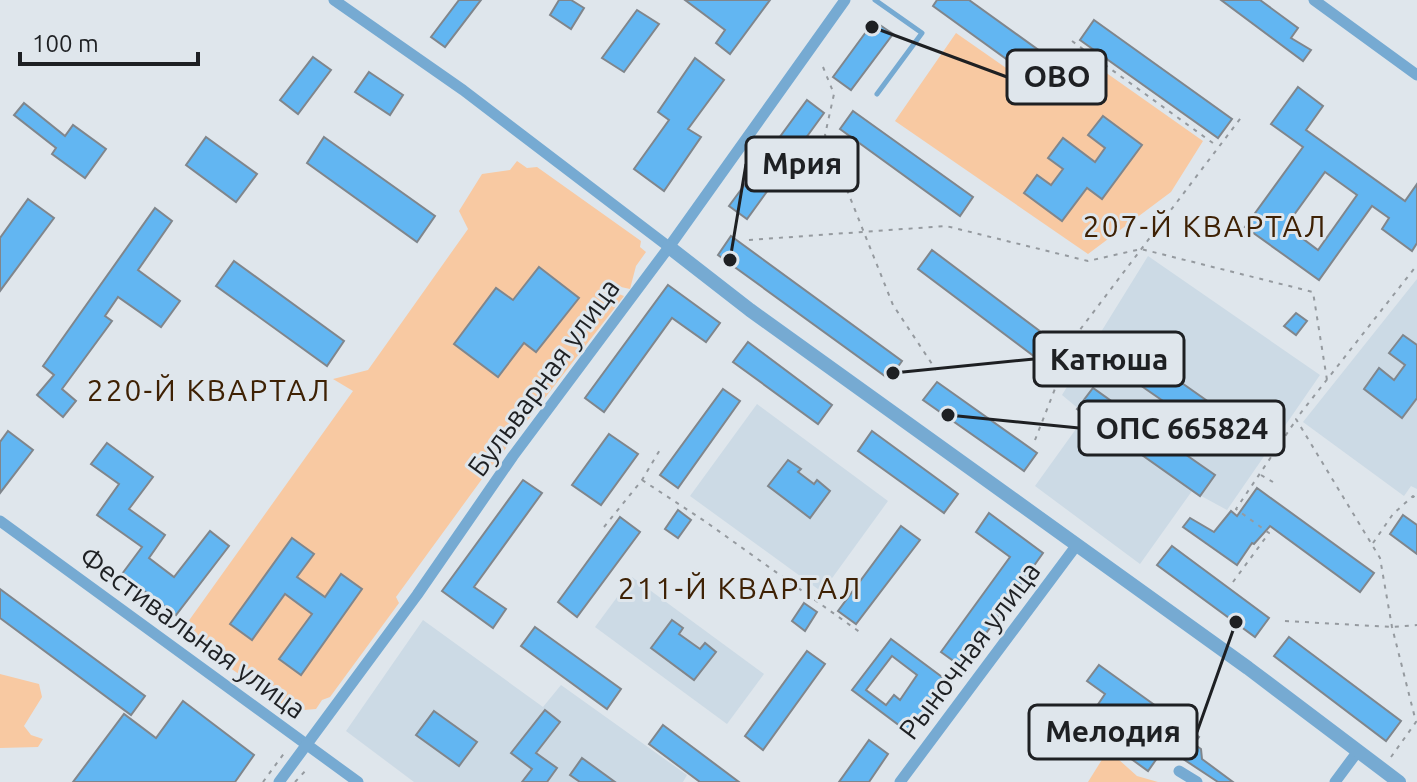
<svg xmlns="http://www.w3.org/2000/svg" width="1417" height="782" font-family="Ubuntu,sans-serif">
<rect width="100%" height="100%" fill="#dfe6ec"/>
<g fill="#ccdae5">
<polygon points="1148,256 1320,375 1227,510 1192,491 1140,564 1035,486 1086,415 1062,395"/>
<polygon points="1417,279 1417,489 1411,486 1404,496 1303,422"/>
<polygon points="757,404 888,501 822,592 690,496"/>
<polygon points="632,577 764,674 727,724 595,627"/>
<polygon points="423,620 543,707 561,685 687,775 683,782 414,782 346,731"/>
</g>
<g fill="#f8c9a2">
<polygon points="956,33 1058,104 1088,60 1203,141 1171,192 1088,254 895,121"/>
<polygon points="517,161 527,168 537,167 641,241 640,247 646,252 636,266 630,289 621,287 616,293 624,296 482,479 396,597 399,603 330,697 322,700 316,709 292,711 180,633 353,391 333,379 368,370 468,229 459,211 482,174 510,170"/>
<polygon points="0,674 39,684 42,697 24,726 31,735 43,739 38,747 0,748"/>
<polygon points="1108,750 1137,776 1158,782 1088,782"/>
</g>
<g fill="#62b6f2" stroke="#80868c" stroke-width="2" fill-rule="evenodd">
<polygon points="459,0 481,0 445,47 431,37"/>
<polygon points="559,0 571,0 584,8 571,29 550,15"/>
<polygon points="685,0 770,0 730,54 716,43 725,30"/>
<polygon points="937,0 969,0 1065,69 1049,90 933,6"/>
<polygon points="1221,0 1260,0 1298,28 1291,38 1311,50 1303,61"/>
<polygon points="637,10 659,24 624,72 602,58"/>
<polygon points="1094,20 1232,119 1218,138 1080,40"/>
<polygon points="874,21 893,34 851,90 833,77"/>
<polygon points="313,57 331,70 298,114 280,100"/>
<polygon points="695,58 724,80 688,129 701,137 664,191 634,169 669,120 658,112"/>
<polygon points="369,72 403,95 390,115 355,92"/>
<path d="M1298,87l25,19 -17,24 99,71 12,-17v59l-5,8 -30,-22 7,-11 -17,-12 -53,74 -74,-53 58,-80 -32,-23zM1325,172l32,23 -39,55 -32,-24z"/>
<polygon points="807,100 824,113 747,219 729,206"/>
<polygon points="24,103 65,136 73,125 106,149 85,178 52,154 56,148 14,115"/>
<polygon points="853,111 973,197 960,216 840,129"/>
<polygon points="1103,116 1142,145 1102,199 1087,188 1062,221 1024,193 1037,175 1051,185 1063,169 1048,158 1063,138 1095,162 1105,148 1088,135"/>
<polygon points="206,137 257,174 236,202 186,165"/>
<polygon points="324,137 435,216 417,242 307,163"/>
<polygon points="28,199 54,218 0,291 0,238"/>
<polygon points="155,208 172,221 138,270 180,301 161,327 118,297 105,316 112,321 62,389 76,401 63,417 37,395 54,375 43,366"/>
<polygon points="731,236 902,361 889,379 718,255"/>
<polygon points="932,250 1065,350 1051,369 918,269"/>
<polygon points="234,261 344,341 327,366 216,286"/>
<polygon points="539,267 579,298 536,352 524,343 498,377 454,344 496,288 513,300"/>
<polygon points="668,285 720,323 706,342 672,318 604,412 585,398"/>
<polygon points="1296,313 1307,321 1296,335 1284,326"/>
<polygon points="1403,335 1417,345 1417,398 1402,418 1364,389 1379,368 1394,380 1405,365 1389,353"/>
<polygon points="748,342 832,405 818,424 733,362"/>
<polygon points="1142,355 1233,419 1217,441 1179,414 1162,438 1215,475 1200,496 1077,409 1093,388 1145,425 1163,401 1127,376"/>
<polygon points="937,382 1037,453 1024,471 923,400"/>
<polygon points="723,389 740,401 678,488 660,475"/>
<polygon points="8,431 33,450 0,493 0,442"/>
<polygon points="872,431 958,494 944,513 858,451"/>
<polygon points="609,434 638,454 601,505 572,485"/>
<polygon points="107,443 153,477 129,509 165,535 149,558 174,577 210,531 229,546 176,615 122,574 142,547 97,515 119,484 91,464"/>
<polygon points="788,460 801,469 798,472 814,484 817,480 830,491 810,518 768,486"/>
<polygon points="523,480 542,493 474,587 506,609 493,628 442,591"/>
<polygon points="1257,488 1374,573 1360,592 1270,526 1254,544 1252,543 1237,565 1183,527 1190,518 1214,532 1231,511 1237,516"/>
<polygon points="678,510 691,520 678,538 665,529"/>
<polygon points="989,513 1043,553 962,667 941,652 1010,557 976,532"/>
<polygon points="1403,515 1417,525 1417,554 1390,534"/>
<polygon points="620,517 640,532 577,617 558,602"/>
<polygon points="901,526 920,540 856,624 838,611"/>
<polygon points="292,538 314,554 297,577 325,597 341,574 362,589 301,675 279,659 312,614 285,594 252,640 230,624"/>
<polygon points="1172,546 1269,618 1255,637 1157,565"/>
<polygon points="0,589 145,696 131,715 0,618"/>
<polygon points="804,603 817,612 805,631 792,621"/>
<polygon points="672,620 683,628 679,634 700,649 705,643 716,652 694,680 651,648"/>
<polygon points="535,627 621,689 607,709 521,646"/>
<polygon points="1289,637 1401,721 1386,741 1274,656"/>
<path d="M891,639l55,41 -38,52 -56,-42zM892,656l25,19 -17,25 -6,-5 -8,10 -20,-15z"/>
<polygon points="807,651 825,664 763,750 745,736"/>
<polygon points="1099,665 1199,737 1194,744 1201,749 1202,759 1233,782 1218,782 1165,747 1148,771 1084,725 1105,694 1087,681"/>
<polygon points="183,701 254,755 235,782 73,782 124,714 156,738"/>
<polygon points="545,710 560,722 536,753 557,768 547,782 522,782 532,769 511,753"/>
<polygon points="434,711 477,742 459,766 416,735"/>
<polygon points="663,725 739,782 700,782 649,744"/>
<polygon points="869,740 888,754 869,782 839,782"/>
<polygon points="582,758 615,782 580,782 570,775"/>
</g>
<g fill="none" stroke-linecap="round" stroke-linejoin="round">
<g stroke="#959a9f" stroke-width="2" stroke-dasharray="4 6" stroke-linecap="butt">
<polyline points="1072,41 1217,146"/>
<polyline points="823,67 834,94 825,135 893,305 936,370"/>
<polyline points="749,240 946,226 1088,261 1141,249 1313,292 1327,380"/>
<polyline points="1035,440 1076,335 1243,115"/>
<polyline points="1261,475 1273,482"/>
<polyline points="642,480 706,522 861,633"/>
<polyline points="604,527 642,480 661,448"/>
<polyline points="1373,543 1393,514 1413,496 1417,499"/>
<polyline points="1233,582 1269,533 1236,509 1296,420"/>
<polyline points="1285,621 1392,627 1417,625"/>
<polyline points="1391,757 1416,722 1392,627 1380,558 1296,419 1417,265"/>
<polyline points="263,782 285,752"/>
<polyline points="295,782 308,768"/>
</g>
<polyline stroke="#76aad2" stroke-width="5" points="875,0 922,33 877,94"/>
<g stroke="#76aad2" stroke-width="11">
<polyline points="334,0 463,90 669,247"/>
<polyline points="1314,0 1417,75"/>
<polyline points="0,521 358,782"/>
<polyline points="1179,771 1197,782"/>
<polyline points="279,782 417,595 513,456 669,247 845,0"/>
<polyline points="900,782 1076,546"/>
<polyline points="1335,782 1358,751"/>
</g>
<polyline stroke="#76aad2" stroke-width="14" points="669,247 750,310 1248,668 1399,782"/>
</g>
<g text-anchor="middle" dominant-baseline="central" stroke-width="6" stroke-linejoin="round" paint-order="stroke">
<g font-size="28" fill="#1e2023" stroke="#dfe6ec">
<text transform="translate(543 377) rotate(-54)">Бульварная улица</text>
<text transform="translate(193 632) rotate(36)">Фестивальная улица</text>
<text transform="translate(969 650) rotate(-53)">Рыночная улица</text>
</g>
<g font-size="30" letter-spacing="2" fill="#3e2104" stroke="#dfe6ec">
<text x="1205" y="226">207-Й КВАРТАЛ</text>
<text x="209" y="390">220-Й КВАРТАЛ</text>
<text x="740" y="588">211-Й КВАРТАЛ</text>
</g>
</g>
<path fill="none" stroke="#1e2023" stroke-width="3" d="M872 27L1007 77M730 260L746 164M893 373L1034 359M948 415L1079 428M1236 622L1197 732"/>
<g fill="#1e2023" stroke="#dfe6ec" stroke-width="3">
<circle cx="872" cy="27" r="8"/>
<circle cx="730" cy="260" r="8"/>
<circle cx="893" cy="373" r="8"/>
<circle cx="948" cy="415" r="8"/>
<circle cx="1236" cy="622" r="8"/>
</g>
<g fill="#dfe6ec" stroke="#1e2023" stroke-width="3">
<rect x="1007" y="50" width="99" height="54" rx="8"/>
<rect x="746" y="137" width="112" height="54" rx="8"/>
<rect x="1034" y="332" width="150" height="54" rx="8"/>
<rect x="1079" y="401" width="205" height="54" rx="8"/>
<rect x="1029" y="705" width="168" height="54" rx="8"/>
</g>
<g font-size="30" text-anchor="middle" font-weight="bold" fill="#1e2023">
<text x="1057" y="87">ОВО</text>
<text x="802" y="174">Мрия</text>
<text x="1109" y="370">Катюша</text>
<text x="1182" y="439">ОПС 665824</text>
<text x="1113" y="742">Мелодия</text>
</g>
<path d="M20 52v12h178v-12" fill="none" stroke="#1e2023" stroke-width="4"/>
<text x="32" y="52" font-size="24" fill="#1e2023" stroke="#dfe6ec" stroke-width="6" paint-order="stroke">100 m</text>
</svg>
